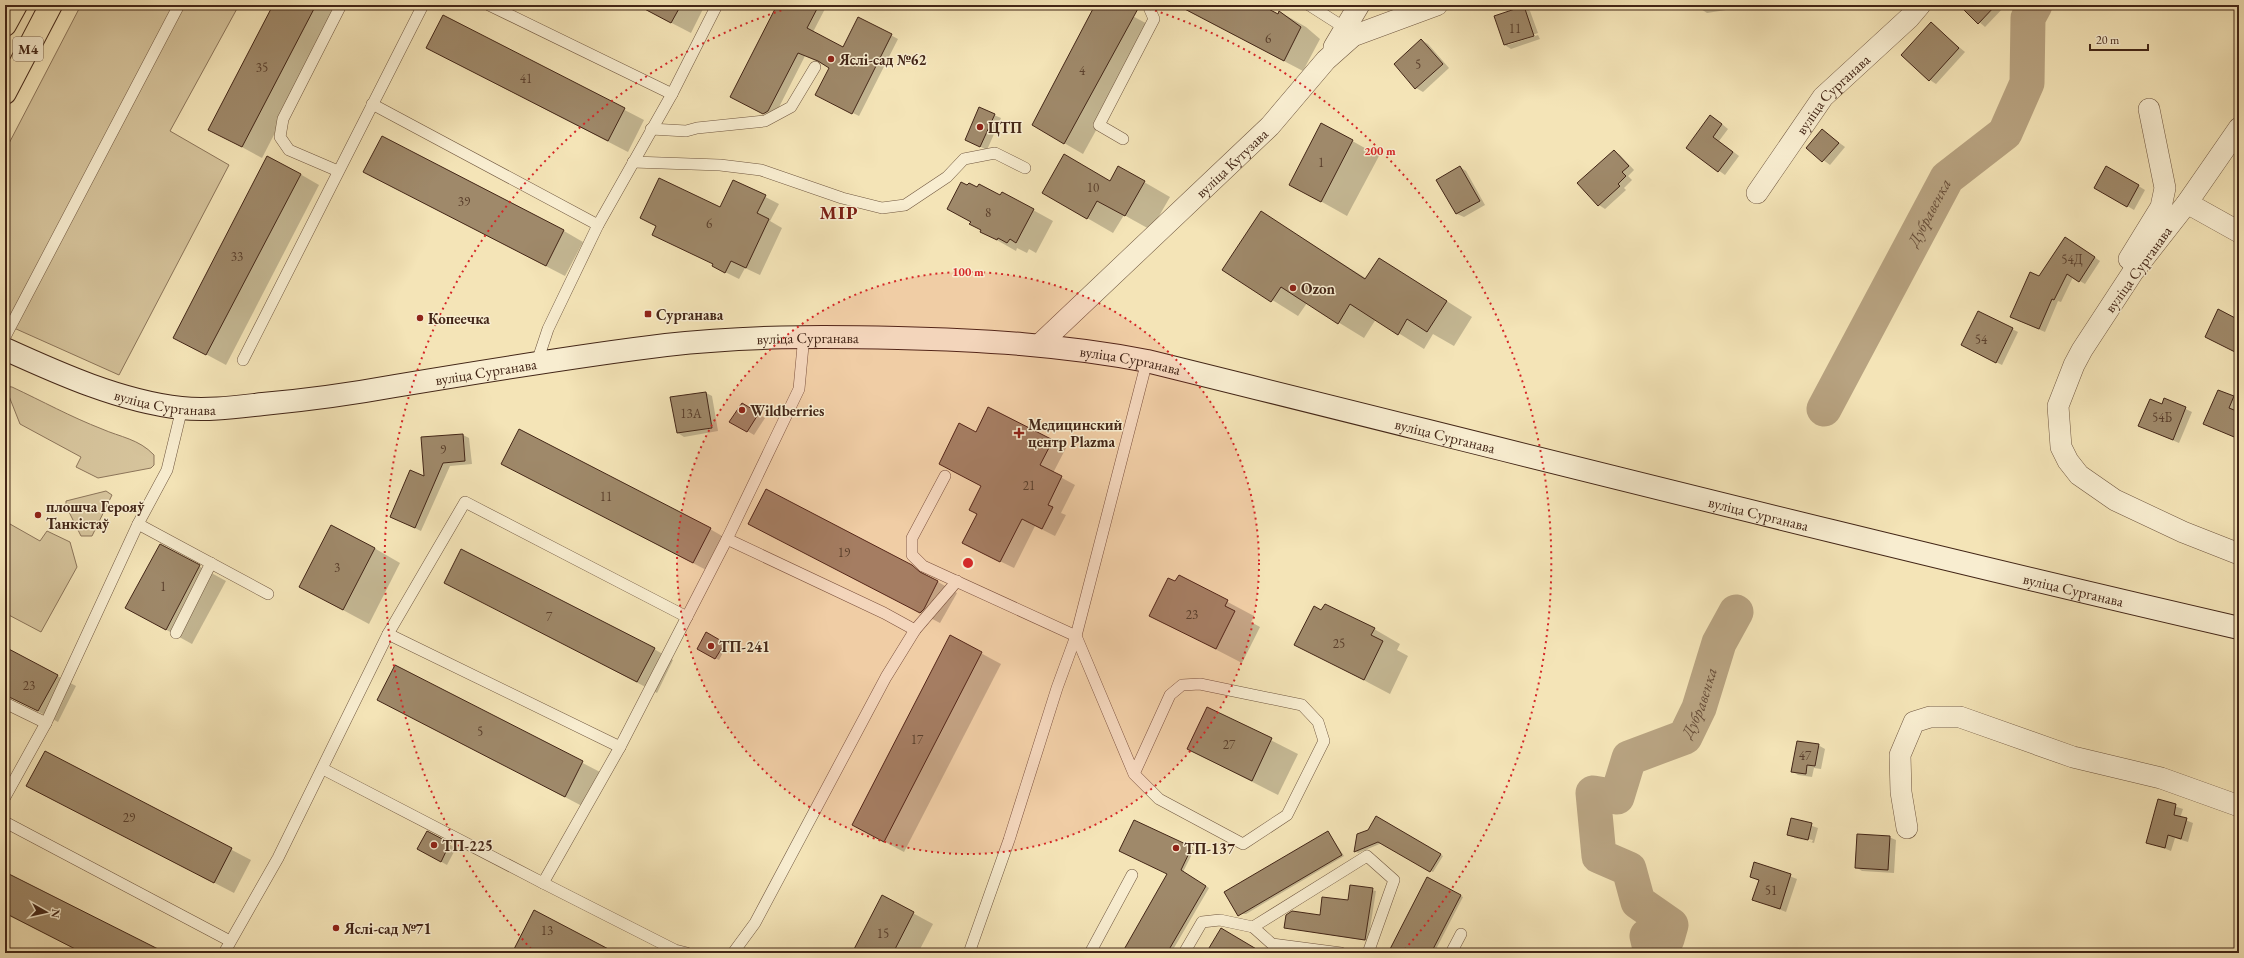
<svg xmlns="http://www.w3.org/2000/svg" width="2244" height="958" font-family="'EB Garamond',serif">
<rect width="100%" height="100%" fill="#f4e4b7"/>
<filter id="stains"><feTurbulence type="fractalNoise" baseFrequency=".005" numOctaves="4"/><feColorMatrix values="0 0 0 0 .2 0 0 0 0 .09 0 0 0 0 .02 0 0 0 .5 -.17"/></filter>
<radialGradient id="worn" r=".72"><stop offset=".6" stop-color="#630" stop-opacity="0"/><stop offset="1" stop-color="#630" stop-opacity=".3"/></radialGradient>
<g fill="#d6c49c" stroke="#8c755a">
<polygon points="81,5 239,5 170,131 229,165 119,375 5,324 5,151"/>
<path d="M5,386l7,1c30,14 59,30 90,42 18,8 37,10 52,26v10l-3,3 -53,10 -22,-11 5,-10 -61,-33z"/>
<polygon points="106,491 112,495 92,536 81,536 66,506 66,501"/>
<polygon points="10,524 40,541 47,531 70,542 77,567 41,632 5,613 5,533"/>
</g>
<g fill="#0003" fill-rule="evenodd">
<polygon points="274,5 341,5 262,158 229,140"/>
<polygon points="637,5 705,5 691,33"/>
<polygon points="778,5 827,5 813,32 844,48 859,18 898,39 859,116 823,98 830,68 805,56 775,115 771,117 738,100"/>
<polygon points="1096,5 1112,5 1153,27 1083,154 1033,125"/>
<polygon points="1177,5 1259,5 1278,15 1280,12 1306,27 1320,39 1303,71"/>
<polygon points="1700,5 1731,5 1732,9 1707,13 1701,9"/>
<polygon points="1960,5 2006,5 1985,27"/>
<polygon points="1524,7 1530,11 1538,33 1508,43 1508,45 1538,35 1540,39 1511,49 1505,45 1495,17"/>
<polygon points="443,16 644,120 628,152 427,48"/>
<polygon points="1931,24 1965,52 1936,84 1930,80"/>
<polygon points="1421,40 1428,44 1449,68 1423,92 1416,88"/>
<polygon points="994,115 1001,118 987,150 973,143"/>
<polygon points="1717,120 1728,129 1719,141 1739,156 1725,175 1687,148"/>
<polygon points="1322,124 1379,156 1347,216 1290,184"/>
<polygon points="1822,130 1845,147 1830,165 1807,148"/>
<polygon points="1614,151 1620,155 1634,170 1628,176 1632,180 1624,188 1626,190 1605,209 1599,205"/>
<polygon points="1118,167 1170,197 1151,230 1124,215 1113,233 1044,193 1110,182"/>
<polygon points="1460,167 1466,171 1485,205 1464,217 1457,214 1438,180"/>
<polygon points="2107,167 2145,190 2134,210 2095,187"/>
<polygon points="364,172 564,231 583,242 565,276"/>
<polygon points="300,174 319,185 226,365 174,337"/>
<polygon points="734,181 779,204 770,221 782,228 760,275 745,268 739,279 713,266 714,264 667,242 657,227 721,209"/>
<polygon points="978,188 1033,210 1053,221 1036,253 1029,249 1027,253 1017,248 1016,251 981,231"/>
<polygon points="1261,212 1367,279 1380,259 1472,317 1454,346 1433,334 1424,349 1376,319 1364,338 1307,303 1298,316 1224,270"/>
<polygon points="2071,241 2100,261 2085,284 2073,277 2061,302 2058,301 2045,332 2017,320 2039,278"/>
<polygon points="1979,312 2018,332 2002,365 1968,348"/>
<polygon points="2219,391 2239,400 2239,439"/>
<polygon points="706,393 712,396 718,431 684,437 678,433"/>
<polygon points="2165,399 2192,412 2179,443 2140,426 2162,405"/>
<polygon points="742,404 765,418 754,435 731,421"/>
<polygon points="976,433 1052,441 1066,448 1053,473 1075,485 1061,513 1066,515 1055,536 1035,526 1014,568 977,550 978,514 982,486 940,464"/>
<polygon points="463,435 469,438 472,464 450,466 421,531 391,517"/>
<polygon points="502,464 710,529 729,540 712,573"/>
<polygon points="750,524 911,566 957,593 940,623"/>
<polygon points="160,545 226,581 192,644 152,622"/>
<polygon points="374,548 400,563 369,624 300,587"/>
<polygon points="1179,576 1254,616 1251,622 1260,627 1242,663 1151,616"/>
<polygon points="446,583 654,649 673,660 657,693"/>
<polygon points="1374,629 1400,644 1397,650 1408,656 1390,694 1295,644"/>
<polygon points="706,634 727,645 719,660 698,649"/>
<polygon points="951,637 1001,664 904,852 853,825"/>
<polygon points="5,648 76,686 58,722 5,694"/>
<polygon points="395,666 602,773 584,807 378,700"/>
<polygon points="1208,708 1298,754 1278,795 1188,749"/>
<polygon points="1818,745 1825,749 1821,769 1814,768 1812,777 1798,775 1792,771"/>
<polygon points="45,752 251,860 234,893 28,786"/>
<polygon points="2159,801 2183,809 2180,818 2193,823 2188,842 2175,838 2171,851 2148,842"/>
<polygon points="1376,818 1443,856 1433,872 1382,843 1358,853 1355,851"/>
<path d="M1792,819l26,9 -4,15 -26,-8zM1794,836l19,4 -1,2 -18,-4z"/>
<polygon points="427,832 456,848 447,865 424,852"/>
<polygon points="1328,832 1344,856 1246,914 1240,914"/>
<polygon points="1889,837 1896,840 1894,873 1862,871 1856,867"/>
<polygon points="1191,848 1194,850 1183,872 1209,888 1171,953 1123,953"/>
<polygon points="1755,863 1797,879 1786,912 1753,899 1759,881 1751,877"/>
<polygon points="5,873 164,953 83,953 5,914"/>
<polygon points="1428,879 1463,897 1434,953 1390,953"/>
<polygon points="1351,886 1376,891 1368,941 1299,930 1348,901"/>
<polygon points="883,897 933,924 918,953 853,953"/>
</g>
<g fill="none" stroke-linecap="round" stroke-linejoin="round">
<g stroke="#b8a381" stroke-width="35">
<path id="s1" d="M1824,409l123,-231 58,-45 22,-50 1,-65 7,-13"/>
<path id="s2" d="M1651,953l-4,-17 20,3 4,-14 -33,-23 -9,-33 -30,-13 -6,-63 24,4 12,-39 56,-21 14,-29 20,-65 17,-31"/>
</g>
</g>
<g fill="#9f896a" stroke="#432617">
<polygon points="273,5 316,5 242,147 208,130"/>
<polygon points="637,5 681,5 671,23"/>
<polygon points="777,5 819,5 807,28 843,47 858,17 892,34 852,114 815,95 829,68 818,61 798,53 768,111 763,114 730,97"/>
<polygon points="1095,5 1140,5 1064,144 1032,125"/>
<polygon points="1177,5 1261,5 1278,14 1279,11 1301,27 1284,61"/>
<polygon points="1959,5 1996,5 1978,24"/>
<polygon points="1524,6 1534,36 1504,45 1494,16"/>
<polygon points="443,15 625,108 608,141 426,48"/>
<polygon points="1931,22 1959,48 1929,81 1901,55"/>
<polygon points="1421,39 1443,64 1415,89 1394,64"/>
<polygon points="979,107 995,114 980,147 965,140"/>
<polygon points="1710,115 1722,124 1713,137 1733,152 1718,172 1686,148"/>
<polygon points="1321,123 1353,140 1321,202 1289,185"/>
<polygon points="1822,129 1839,143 1822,162 1806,148"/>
<polygon points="382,136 564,230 546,266 363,172"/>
<polygon points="1614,150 1629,166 1622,172 1626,176 1618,184 1620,186 1598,206 1577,183"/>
<polygon points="1064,154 1110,181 1118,166 1145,181 1125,216 1097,201 1087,219 1042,193"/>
<polygon points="267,156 301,174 206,355 173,338"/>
<polygon points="1460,166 1480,201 1456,214 1436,180"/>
<polygon points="2106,166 2139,185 2127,207 2094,188"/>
<polygon points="659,178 720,207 733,180 766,195 757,213 769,219 746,268 731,261 725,273 712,266 713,264 652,235 656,226 640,218"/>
<polygon points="961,182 967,185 969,183 977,187 979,184 1000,195 1002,192 1034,209 1016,243 1010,239 1007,243 998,238 997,240 980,232 981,230 969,224 971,222 947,209"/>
<polygon points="1261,211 1365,279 1379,258 1447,301 1427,332 1407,319 1398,335 1350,304 1338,324 1281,287 1271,302 1222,270"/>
<polygon points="2065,237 2095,257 2079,282 2067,274 2054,300 2052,299 2039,329 2010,317 2030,272 2039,276"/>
<polygon points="2218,309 2239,320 2239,354 2205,337"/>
<polygon points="1978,311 2013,328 1996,363 1961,345"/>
<polygon points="2218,390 2234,396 2229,408 2239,412 2239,439 2203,424"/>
<polygon points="706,392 712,428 677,433 670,397"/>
<polygon points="2164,398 2186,407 2173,440 2138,426 2150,399 2162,404"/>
<polygon points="742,403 759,413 747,432 729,422"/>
<polygon points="988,407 1053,440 1040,465 1062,476 1048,505 1053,507 1042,529 1022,519 1000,562 962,543 977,514 969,510 981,486 939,464 959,423 976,432"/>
<polygon points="519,429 711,528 693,563 501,464"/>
<polygon points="463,434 465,461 443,463 415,528 390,517 410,470 424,476 421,437"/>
<polygon points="766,489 912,565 920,572 938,581 924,609 920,613 748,524"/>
<polygon points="331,525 375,548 343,610 299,587"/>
<polygon points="160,544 200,565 166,630 125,608"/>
<polygon points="461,549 655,648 637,682 444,583"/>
<polygon points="1179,575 1228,600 1225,606 1235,611 1216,649 1149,616 1168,578 1175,581"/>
<polygon points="1325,604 1375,628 1371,635 1383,641 1364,680 1294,645 1314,606 1321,610"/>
<polygon points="706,632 725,643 715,659 697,649"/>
<polygon points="950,635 982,652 884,842 852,825"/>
<polygon points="5,647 58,675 38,711 5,695"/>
<polygon points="395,665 583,761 565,797 377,700"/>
<polygon points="1207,707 1272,738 1252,781 1187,749"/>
<polygon points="1797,741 1819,744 1815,766 1807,765 1806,774 1791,772"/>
<polygon points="45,751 232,848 214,883 26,786"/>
<polygon points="2158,799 2176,804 2174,815 2187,818 2181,839 2168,835 2165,848 2146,843"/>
<polygon points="1376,816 1441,854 1430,872 1378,842 1354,852 1357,834 1368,830"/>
<polygon points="1791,818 1812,823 1808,840 1787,835"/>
<polygon points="1134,820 1192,847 1181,870 1206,886 1167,953 1122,953 1167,874 1119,851"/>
<polygon points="427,831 450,843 441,862 417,849"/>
<polygon points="1328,831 1342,855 1238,916 1224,892"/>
<polygon points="1857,834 1890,836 1888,870 1855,868"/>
<polygon points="1754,862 1791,874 1780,909 1752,900 1759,880 1750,877"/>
<polygon points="5,872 166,953 83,953 5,913"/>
<polygon points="1427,877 1461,895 1431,953 1388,953"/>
<polygon points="1350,885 1373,888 1365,940 1284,928 1286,915 1292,911 1320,915 1322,897 1348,900"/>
<polygon points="882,895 914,912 893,953 852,953"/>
<polygon points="534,910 616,953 512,953"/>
<polygon points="1221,928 1263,953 1206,953"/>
</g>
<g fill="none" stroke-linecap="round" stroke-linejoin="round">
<g stroke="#6f563f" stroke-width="12">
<g id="service">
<polyline points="489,5 672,94"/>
<polyline points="1309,5 1345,28"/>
<polyline points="372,104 598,225"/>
<polyline points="651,129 686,131 697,128 765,121 791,107 815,67"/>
<polyline points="1123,139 1099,125 1154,19 1148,5"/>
<polyline points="633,162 720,165 761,170 842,198 882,208 905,205 947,177 964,159 995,153 1025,168"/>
<polyline points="338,171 289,150 280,137 283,119 341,5"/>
<polyline points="5,337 179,5"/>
<polyline points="243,360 423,5"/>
<polyline points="537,362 548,329 598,225 672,94 717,5"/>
<polyline points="945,476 912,538 912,555 923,566 1076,636 1134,774 1159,799 1243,844 1287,815 1324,741 1318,722 1302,705 1200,684 1182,685 1170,695 1134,774"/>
<polyline points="138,524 268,594"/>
<polyline points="727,539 884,613 915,630 886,677 755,923 733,953"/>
<polyline points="915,630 957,581"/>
<polyline points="176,633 211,563"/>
<polyline points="388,634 620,747"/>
<polyline points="5,703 46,723"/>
<polyline points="323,769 543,883 620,747 727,539 799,389 804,335"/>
<polyline points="5,797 46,723 138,524 167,470 182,408"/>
<polyline points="5,822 230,941"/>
<polyline points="543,883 675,950 687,953"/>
<polyline points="1253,927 1272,944 1341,953"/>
<polyline points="224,953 278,858 388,634 465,502 687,617"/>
<polyline points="969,953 1009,840 1057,688 1076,636 1147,361"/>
<polyline points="1090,953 1132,875"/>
<polyline points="1184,953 1202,922 1220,920 1253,927 1367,856 1394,880 1368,953"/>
<polyline points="1451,953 1461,934"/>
</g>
</g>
<g stroke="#6f563f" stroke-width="22">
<g id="minor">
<polyline points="1334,47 1359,5"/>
<polyline points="2239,128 2187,203 2133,272 2082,350 2074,365 2058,406 2061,447 2068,461 2079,475 2115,500 2183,532 2239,554"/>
<path id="s3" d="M1757,193l66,-96 86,-79 11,-13"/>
<polyline points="2187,203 2239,232"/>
<polyline points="2129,259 2161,207 2165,188 2149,109"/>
<path id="s4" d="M1039,345l231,-219 56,-66 27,-24 84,-31"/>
<polyline points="1907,828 1901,792 1900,755 1914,722 1930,717 1960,717 2073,757 2161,778 2239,806"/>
</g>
</g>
<g stroke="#432617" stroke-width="24">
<g id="secondary">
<path id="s5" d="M5,349c55,25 115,52 176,59 27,3 55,-1 82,-4 44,-4 88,-10 132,-18 90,-15 180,-30 271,-41 78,-9 154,-9 232,-7 84,2 167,7 249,23 364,90 727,183 1092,267"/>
</g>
</g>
<g stroke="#432617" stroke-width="24">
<g id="primary">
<polyline points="5,25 16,5"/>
<polyline points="5,93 51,5"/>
</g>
</g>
<use href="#service" stroke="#f8edd0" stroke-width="11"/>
<use href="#minor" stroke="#f8edd0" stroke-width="21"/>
<use href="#secondary" stroke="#f8edd0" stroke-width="22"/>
<use href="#primary" stroke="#f4e4b7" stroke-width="22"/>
</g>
<circle cx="968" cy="563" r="291" fill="#d62828" fill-opacity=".12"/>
<g fill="none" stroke="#d62828" stroke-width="2" stroke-dasharray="2 4">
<circle cx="968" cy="563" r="291"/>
<path d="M531 949A583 583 0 0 1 798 5M1138 5A583 583 0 0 1 1405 949"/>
</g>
<g fill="#8f2418" stroke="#f8edd0" stroke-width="1.5">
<circle cx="831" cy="59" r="4"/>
<circle cx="980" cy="127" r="4"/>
<circle cx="1293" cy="288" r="4"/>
<rect x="644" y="310" width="8" height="8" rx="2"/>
<circle cx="420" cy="318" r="4"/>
<circle cx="742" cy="410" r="4"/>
<path d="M1017 427h4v4h4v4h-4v4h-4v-4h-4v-4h4z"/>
<circle cx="38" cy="515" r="4"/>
<circle cx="711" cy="646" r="4"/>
<circle cx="434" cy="845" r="4"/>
<circle cx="1176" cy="848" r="4"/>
<circle cx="336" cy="928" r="4"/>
</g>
<g text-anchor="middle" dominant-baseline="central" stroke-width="3" stroke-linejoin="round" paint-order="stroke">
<g font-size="13" fill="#5a3f2c">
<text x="1515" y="28">11</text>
<text x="1268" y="38">6</text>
<text x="1418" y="64">5</text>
<text x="262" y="67">35</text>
<text x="1082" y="70">4</text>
<text x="526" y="78">41</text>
<text x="1321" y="162">1</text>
<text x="1093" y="187">10</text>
<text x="464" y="201">39</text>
<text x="988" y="212">8</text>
<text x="709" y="223">6</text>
<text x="237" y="256">33</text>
<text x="2072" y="259">54Д</text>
<text x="1981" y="339">54</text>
<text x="691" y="413">13А</text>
<text x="2162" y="417">54Б</text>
<text x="443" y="449">9</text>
<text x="1029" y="485">21</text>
<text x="606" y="496">11</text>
<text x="844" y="552">19</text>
<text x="337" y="567">3</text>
<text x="163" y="586">1</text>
<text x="1192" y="614">23</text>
<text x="549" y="616">7</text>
<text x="1339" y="643">25</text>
<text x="29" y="685">23</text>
<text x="480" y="731">5</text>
<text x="917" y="739">17</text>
<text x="1229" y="744">27</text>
<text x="1805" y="755">47</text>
<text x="129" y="817">29</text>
<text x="1771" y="890">51</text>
<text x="547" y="930">13</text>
<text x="883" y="933">15</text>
</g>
<rect fill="#f8edd0" stroke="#79624e" stroke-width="1" x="13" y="37" width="30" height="24" rx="3"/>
<g font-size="14" font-weight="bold" fill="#432617">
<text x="28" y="49">М4</text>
</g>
<g font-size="15" font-weight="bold" fill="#432617" stroke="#f8edd0" text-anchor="start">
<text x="839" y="59">Яслі-сад №62</text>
<text x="988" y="127">ЦТП</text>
<text x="1301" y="288">Ozon</text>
<text x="656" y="314">Сурганава</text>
<text x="428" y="318">Копеечка</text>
<text x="750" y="410">Wildberries</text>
<text x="1028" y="424">Медицинский<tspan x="1028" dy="17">центр Plazma</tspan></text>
<text x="46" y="506">плошча Герояў<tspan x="46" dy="17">Танкістаў</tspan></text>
<text x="719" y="646">ТП-241</text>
<text x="442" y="845">ТП-225</text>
<text x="1184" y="848">ТП-137</text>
<text x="344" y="928">Яслі-сад №71</text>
</g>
<g font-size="15" fill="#432617" stroke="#f8edd0">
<text stroke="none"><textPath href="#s3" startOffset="125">вуліца Сурганава</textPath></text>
<text stroke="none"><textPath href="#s4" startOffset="265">вуліца Кутузава</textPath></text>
<text transform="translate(2138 269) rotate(-54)">вуліца Сурганава</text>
<text stroke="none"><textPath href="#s5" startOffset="818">вуліца Сурганава</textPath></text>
<text stroke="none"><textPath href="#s5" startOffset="1142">вуліца Сурганава</textPath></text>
<text stroke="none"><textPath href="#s5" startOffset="494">вуліца Сурганава</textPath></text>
<text stroke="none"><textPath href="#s5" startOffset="170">вуліца Сурганава</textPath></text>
<text stroke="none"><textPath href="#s5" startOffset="1466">вуліца Сурганава</textPath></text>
<text stroke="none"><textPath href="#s5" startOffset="1789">вуліца Сурганава</textPath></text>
<text stroke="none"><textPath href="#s5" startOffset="2113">вуліца Сурганава</textPath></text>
</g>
<g font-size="16" font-style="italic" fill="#664c37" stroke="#f8edd0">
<text stroke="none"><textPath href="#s1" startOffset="223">Дубравенка</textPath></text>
<text stroke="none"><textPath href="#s2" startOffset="385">Дубравенка</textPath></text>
</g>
<g font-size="19" font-weight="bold" letter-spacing="1" fill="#7a1f14" stroke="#f8edd0">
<text x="839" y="212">МІР</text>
</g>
</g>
<circle cx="968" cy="563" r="6" fill="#d62828" stroke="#f8edd0" stroke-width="2"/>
<g font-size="12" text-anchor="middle" font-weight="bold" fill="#d62828" stroke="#f8edd0" stroke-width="3" stroke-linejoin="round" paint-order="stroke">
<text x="1380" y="155">200 m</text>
<text x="968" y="276">100 m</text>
</g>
<rect width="2244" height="958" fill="none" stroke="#f4e4b7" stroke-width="20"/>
<rect x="6" y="6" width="2232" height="946" fill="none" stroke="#432617" stroke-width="2"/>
<rect x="10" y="10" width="2224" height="938" fill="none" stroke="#432617"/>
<g transform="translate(46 912) rotate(98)" stroke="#f8edd0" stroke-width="3" paint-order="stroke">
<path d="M0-3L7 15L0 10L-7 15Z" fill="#432617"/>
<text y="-6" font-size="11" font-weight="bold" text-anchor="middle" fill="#432617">N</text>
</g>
<path d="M2090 44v6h58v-6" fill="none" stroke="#432617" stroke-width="2"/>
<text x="2096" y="44" font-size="12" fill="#432617" stroke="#f8edd0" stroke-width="3" paint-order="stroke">20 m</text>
<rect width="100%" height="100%" filter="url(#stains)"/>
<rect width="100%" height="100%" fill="url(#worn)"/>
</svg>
